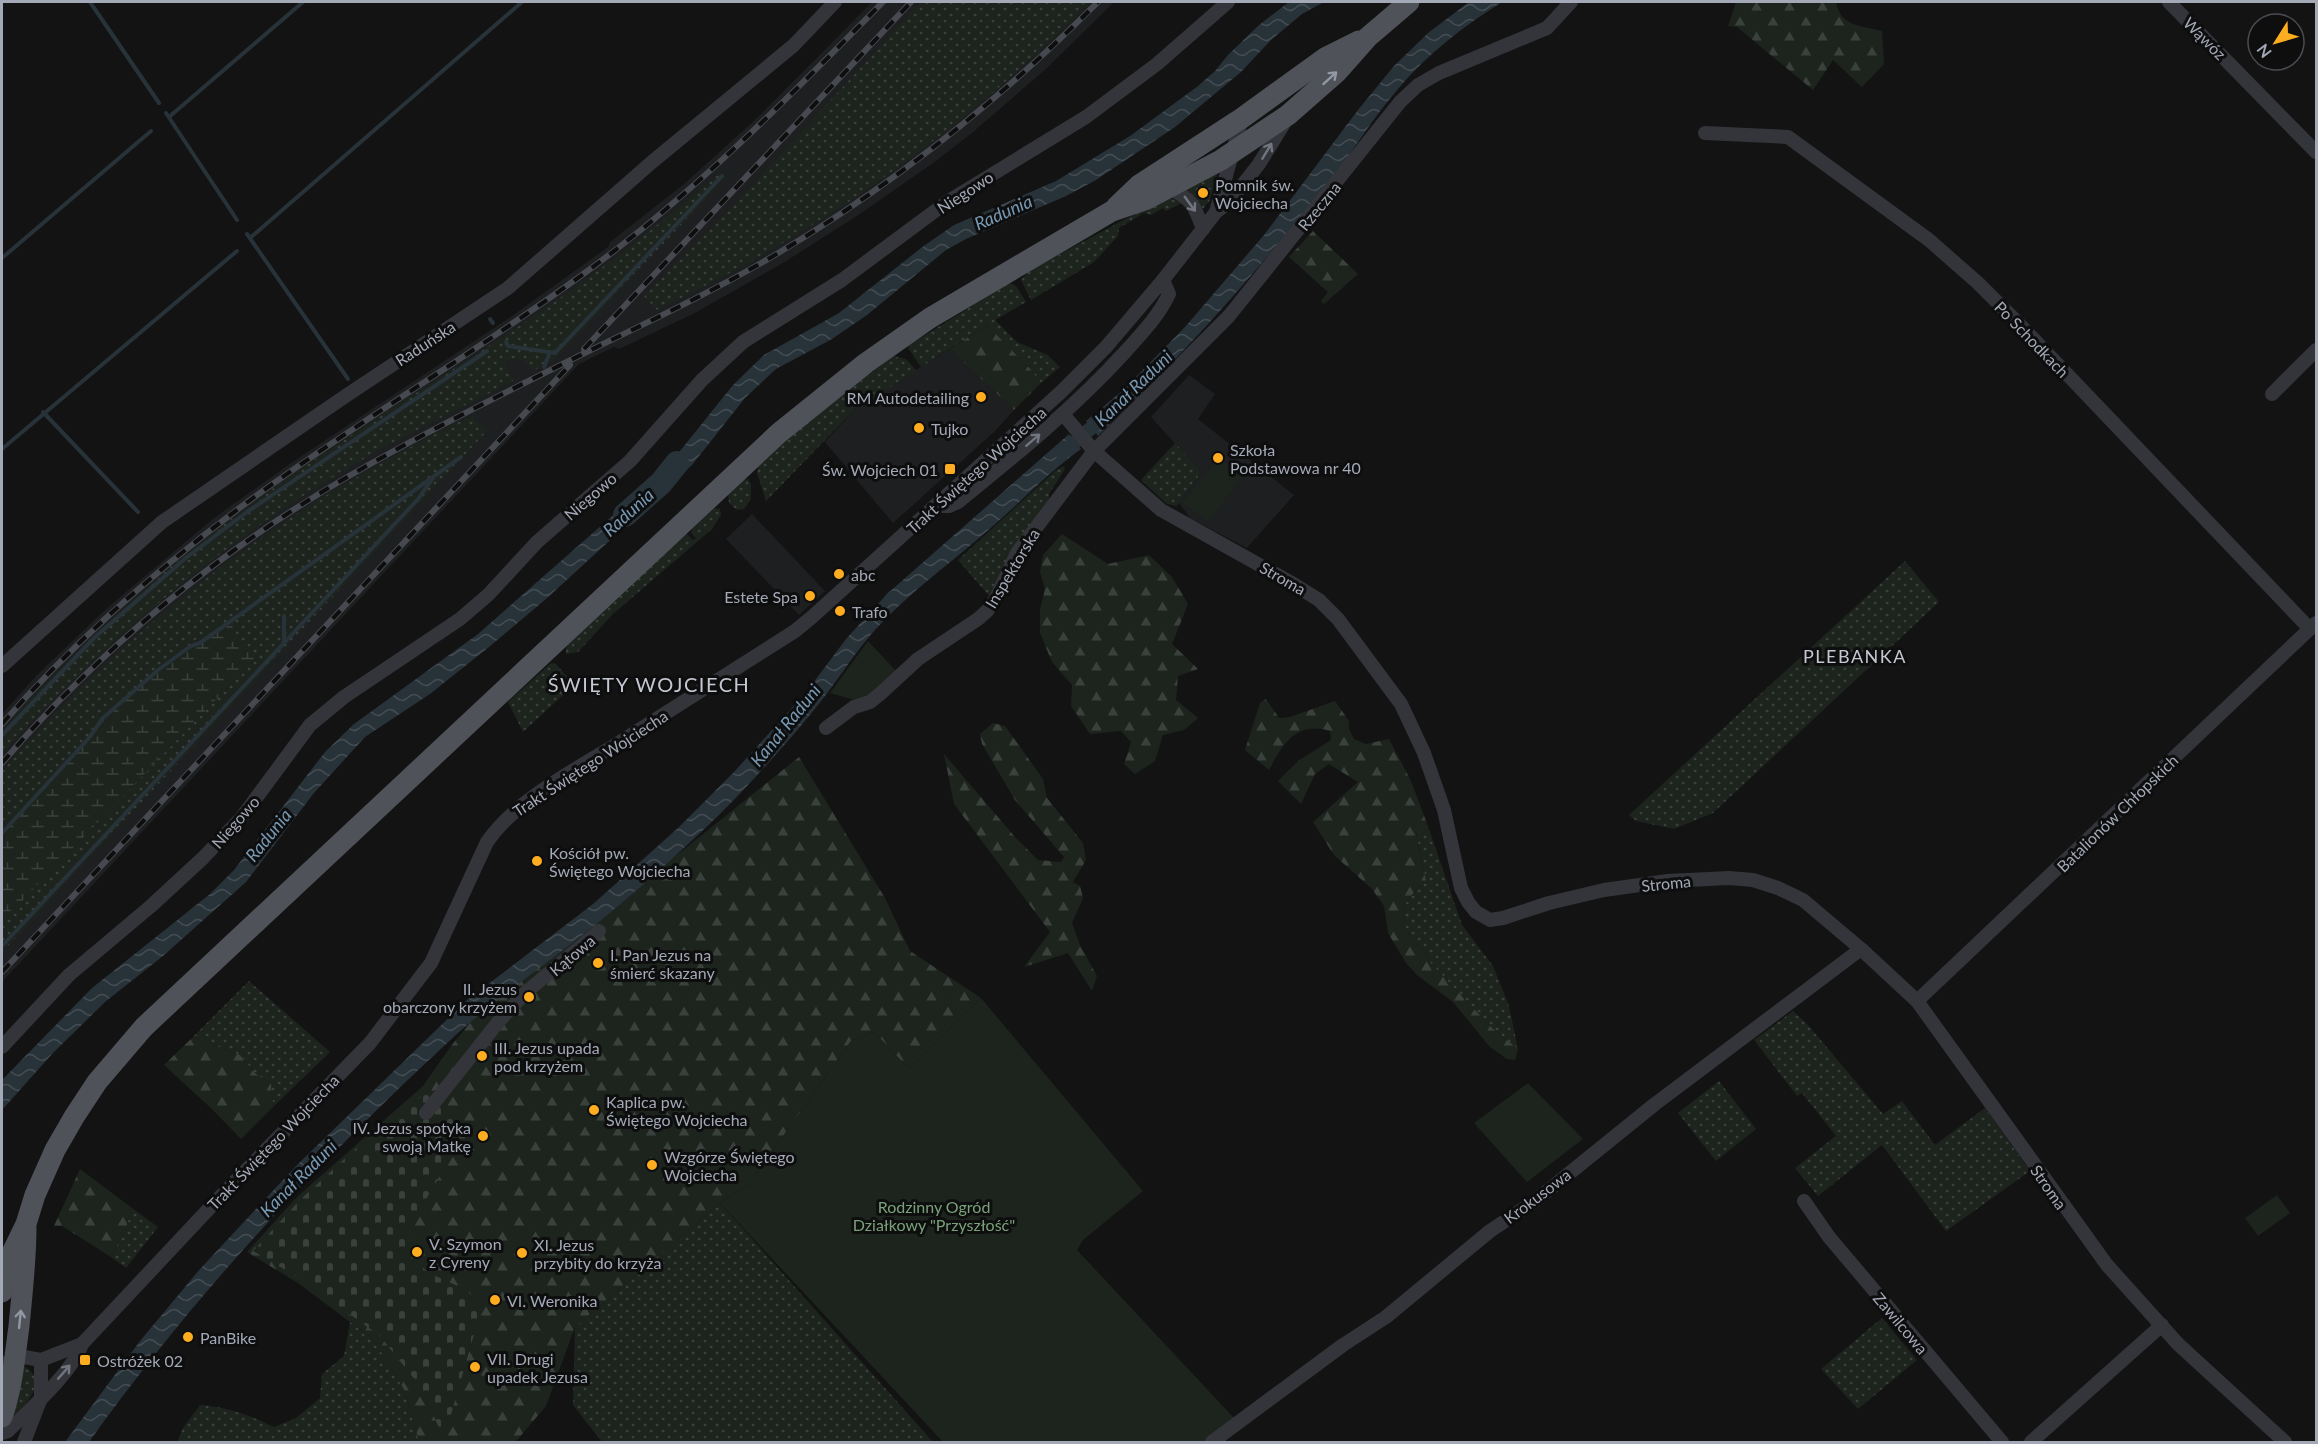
<svg xmlns="http://www.w3.org/2000/svg" width="2318" height="1444" font-family="Lato,sans-serif">
<defs>
<pattern id="grass-dots" width="8" height="8" patternUnits="userSpaceOnUse" patternTransform="scale(1.5)"><rect width="8" height="8" fill="#1c241d"/><path d="M2 2h.1M6 6h.1" fill="none" stroke="#3a413c" stroke-width="1.8" stroke-linecap="round"/></pattern>
<pattern id="forest-firs" width="22" height="20" patternUnits="userSpaceOnUse" patternTransform="scale(1.5)"><rect width="22" height="20" fill="#1c241d"/><path d="M5 1l3.5 6h-7zM16 11l3.5 6h-7z" fill="#3a413c"/></pattern>
<pattern id="wetland-marsh" width="20" height="14" patternUnits="userSpaceOnUse" patternTransform="scale(1.5)"><rect width="20" height="14" fill="#1c241d"/><path d="M1 5h8M5 5V1M11 12h8M15 12V8" fill="none" stroke="#3a413c"/></pattern>
<pattern id="cemetery-stones" width="16" height="16" patternUnits="userSpaceOnUse" patternTransform="scale(1.5)"><rect width="16" height="16" fill="#1c241d"/><path d="M2 7V4a2 2 0 0 1 4 0v3zM10 15v-3a2 2 0 0 1 4 0v3z" fill="#3a413c"/></pattern>
<pattern id="water-waves" width="16" height="10" patternUnits="userSpaceOnUse" patternTransform="scale(1.5)"><rect width="16" height="10" fill="#283239"/><path d="M0 5q4-4 8 0t8 0" fill="none" stroke="#444d53"/></pattern>
</defs>
<rect width="100%" height="100%" fill="#131314"/>
<g fill="#1e1f21">
<polygon points="872,2 1114,2 1047,68 972,133 936,161 860,214 783,263 693,314 619,349 614,347 579,364 2,982 2,714 36,676 107,608 214,518 291,463 512,316 608,247 610,242 684,184 756,119"/>
<polygon points="950,349 1014,410 994,432 893,523 825,442 858,406"/>
<polygon points="1189,375 1215,394 1198,419 1294,495 1247,548 1190,518 1179,503 1201,472 1151,417"/>
<polygon points="752,514 825,591 799,615 726,539"/>
</g>
<g fill="url(#grass-dots)">
<path d="M921,2h169c-94,95 -200,179 -316,246 -38,23 -78,42 -117,62l-13,-14 92,-93z"/>
<polygon points="1218,170 1210,200 1203,209 1196,198 1184,190"/>
<path d="M721,172l5,5 -172,183 -22,11c-6,-12 -16,-15 -28,-9l9,19c-58,30 -117,58 -173,92 -127,76 -238,172 -338,280v-22l14,-17c63,-67 130,-130 203,-186 100,-76 208,-140 312,-210 66,-44 129,-94 190,-146z"/>
<polygon points="1170,198 1182,203 1166,211 1163,208 1151,215 1144,213 1119,228 1118,236 1094,262 1031,300 1021,280 1029,271 1155,203"/>
<polygon points="1009,283 1016,286 1026,302 995,320 1017,342 1048,355 1060,367 1041,383 1030,369 987,325 921,367 908,348 911,344"/>
<polygon points="893,356 906,359 917,371 858,406 766,501 757,473 758,467 803,426"/>
<path d="M473,415l2,5 13,10 -486,522v-34l20,-17 234,-243 -56,-22 -97,82 -14,20 -87,95v-62c102,-115 221,-217 355,-294 38,-22 77,-43 116,-62z"/>
<polygon points="1175,443 1201,472 1177,506 1167,504 1141,480"/>
<polygon points="1064,466 1065,469 1049,494 1049,503 991,598 958,560 1056,470"/>
<polygon points="748,479 751,484 751,499 744,509 737,510 729,503 728,495 743,480"/>
<polygon points="714,508 720,509 721,515 712,529 613,614 578,652 566,654 566,648 568,644 686,533 693,540 696,538 691,533 692,529"/>
<polygon points="1905,561 1939,602 1713,813 1674,829 1636,821 1629,815"/>
<polygon points="551,663 556,664 574,685 523,732 508,702"/>
<path d="M1429,829l33,96 31,41 16,40 9,43 -27,-22 -64,-68 -1,-9c-11,-6 -15,-9 -19,-20 -10,-24 2,-33 19,-49l-10,-49z"/>
<polygon points="249,981 330,1052 273,1107 271,1084 255,1073 240,1055 193,1037"/>
<polygon points="1793,1011 1808,1025 1883,1114 1902,1101 1935,1145 1985,1108 2030,1171 1946,1231 1882,1145 1818,1196 1795,1168 1836,1136 1802,1093 1797,1096 1754,1040"/>
<polygon points="1719,1081 1756,1129 1716,1161 1678,1113"/>
<polygon points="720,1203 933,1442 602,1442 573,1405 575,1327"/>
<polygon points="132,1208 158,1227 126,1268 111,1257 126,1228"/>
<polygon points="1882,1318 1917,1360 1858,1409 1821,1369"/>
<path d="M350,1322l24,18 31,51 14,51h-242l6,-14 17,-23c27,2 50,10 74,22l22,-9 24,-20 2,-24 22,-18z"/>
<path d="M22,1365c29,15 4,40 -11,53z"/>
</g>
<g fill="url(#forest-firs)">
<path d="M1736,2h100c5,25 23,23 46,29l2,33 -22,23 -29,-27 -20,30 -76,-63 -9,-1z"/>
<polygon points="1313,231 1358,274 1324,304 1321,301 1328,292 1289,257"/>
<polygon points="987,325 1030,369 1041,383 1014,410 950,349"/>
<polygon points="1062,534 1108,564 1149,555 1172,577 1188,604 1172,644 1198,669 1178,676 1176,700 1198,718 1184,730 1163,735 1155,761 1135,774 1124,764 1131,742 1121,731 1090,734 1071,706 1072,685 1052,662 1040,633 1040,610 1045,589 1040,572 1043,555"/>
<path d="M1266,699l13,19 11,-1 45,-16 14,20v8l5,10 12,5 23,-5 22,42 18,48 -13,4 10,48c-17,16 -29,24 -19,49 4,11 8,14 19,20l1,9 64,68 27,22 -3,11 -8,-1 -17,-12 -37,-45 -36,-27 -11,-12 -18,-30 -4,-27 -12,-17 -38,-34 -21,-33 45,-40 -29,-18 -14,10 -14,30 -23,-23 20,-20 33,-21 -1,-9c-34,-10 -47,13 -61,39l-24,-20 15,-47z"/>
<polygon points="993,723 1005,726 1043,779 1047,798 1083,843 1086,860 1073,882 1080,886 1083,898 1072,923 1080,945 1097,976 1092,991 1068,953 1024,967 1050,932 954,804 944,754 1015,837 1038,860 1061,862 1064,857 1015,800 982,744 980,734"/>
<polygon points="799,757 885,898 910,951 981,998 909,1069 874,1032 851,1041 749,1184 720,1203 575,1327 546,1406 518,1439 513,1442 419,1442 405,1391 374,1340 298,1283 247,1252 298,1196 423,1086 451,1046 474,1018"/>
<polygon points="193,1037 240,1055 255,1073 271,1084 273,1107 241,1139 212,1109 164,1065"/>
<polygon points="80,1169 132,1208 126,1228 111,1257 62,1226 54,1226"/>
</g>
<polygon fill="url(#wetland-marsh)" points="223,623 228,623 256,658 22,901 2,918 2,833 89,738 103,718 112,709 191,646 207,630"/>
<polygon fill="url(#cemetery-stones)" points="428,1091 469,1132 441,1174 407,1231 410,1256 429,1273 462,1288 483,1303 444,1439 420,1386 380,1336 301,1279 253,1251 301,1199 353,1151"/>
<g fill="#1c241d">
<polygon points="1218,458 1242,476 1208,522 1183,503"/>
<polygon points="868,641 896,671 880,688 858,701 830,693"/>
<polygon points="981,998 1143,1191 1083,1240 1077,1250 1235,1419 1205,1442 943,1442 720,1203 749,1184 851,1041 874,1032 909,1069"/>
<polygon points="1528,1083 1583,1139 1527,1182 1474,1123"/>
<polygon points="2277,1195 2290,1213 2258,1236 2245,1218"/>
</g>
<g fill="url(#water-waves)">
<polygon points="1289,2 1324,2 1302,14 1271,40 1241,72 1175,127 1096,180 1066,196 966,239 946,250 867,315 832,339 776,369 745,398 692,465 661,494 651,481 680,451 733,385 764,355 839,313 921,248 954,225 1056,181 1130,136 1198,86 1215,71 1228,55 1259,25"/>
<path d="M1469,2h33c-38,24 -75,52 -104,87 -28,32 -49,69 -76,102 -70,86 -143,169 -224,245l-12,-15 36,-30 63,-64 79,-92 94,-125 36,-44 34,-33z"/>
<path d="M1069,434l12,15c-35,25 -63,56 -96,84 -39,34 -82,64 -116,104 -18,21 -33,46 -51,68 -29,36 -66,77 -99,110 -46,44 -94,87 -144,126 -39,30 -80,59 -117,92 -137,126 -261,258 -369,409h-24l75,-101 60,-72 97,-104 169,-164 127,-97 85,-76 56,-56 73,-81 39,-52 41,-45z"/>
<polygon points="644,488 654,500 546,599 489,647 430,694 365,737 314,793 246,882 163,956 105,1002 53,1053 2,1110 2,1080 92,988 210,894 234,870 325,752 354,724 478,634"/>
</g>
<g fill="none" stroke-linecap="round" stroke-linejoin="round">
<g stroke="#283239" stroke-width="4">
<polyline points="90,2 159,103"/>
<polyline points="166,113 237,220"/>
<polyline points="169,117 303,2"/>
<polyline points="247,234 348,379"/>
<polyline points="250,238 522,2"/>
<polyline points="2,258 151,131"/>
<polyline points="490,319 493,323"/>
<polyline points="506,342 508,346 555,353 722,176"/>
<polyline points="544,367 550,352"/>
<polyline points="43,412 138,512"/>
<polyline points="2,449 237,251"/>
<polyline points="284,616 284,642"/>
<polyline points="2,735 94,638 187,557 247,512 487,351"/>
<polyline points="2,833 89,738 103,718 158,670 191,646 200,643 461,457"/>
<polyline points="2,946 418,499 433,478"/>
</g>
<polyline stroke="#283239" stroke-width="14" points="1062,453 1104,417"/>
<polyline stroke="#283239" stroke-width="24" points="625,515 661,483 677,463"/>
<g stroke="#33353a" stroke-width="14">
<polyline points="2169,2 2316,152"/>
<polyline points="1705,133 1788,137 1929,240 1978,283 2023,328 2310,629"/>
<path d="M1168,188c24,11 26,16 35,41"/>
<polyline points="1216,212 1242,118"/>
<polyline points="2272,394 2316,350"/>
<polyline points="1063,414 1094,451 1161,510 1290,582 1319,600 1338,619 1401,704 1424,753 1444,810 1461,888 1468,902 1476,912 1490,920 1503,918 1549,903 1604,890 1668,881 1729,878 1753,880 1778,888 1803,900 1861,949 1917,1001 2107,1265 2178,1344 2285,1442"/>
<path d="M935,506h14l9,-4c58,-47 116,-94 167,-150 17,-19 33,-35 44,-58l-6,-14"/>
<polyline points="2,666 162,522 347,395 508,288 652,162 794,45 835,2"/>
<polyline points="826,728 854,707 870,702 880,694 918,659 978,619 987,611 996,598 1017,553 1094,451 1229,316 1400,102 1418,85 1439,73 1547,28 1571,2"/>
<polyline points="1917,1001 2316,623"/>
<polyline points="2,1047 69,975 151,906 203,858 242,817 310,725 344,697 460,619 488,595 537,542 630,461 702,380 743,342 842,280 947,202 1086,117 1157,64 1228,2"/>
<polyline points="426,1113 499,1021 525,993 599,931"/>
<polyline points="1804,1201 1829,1237 2002,1442"/>
<polyline points="2,1364 24,1357 41,1360 82,1344"/>
<path d="M2,1433l6,-2c22,-22 64,-58 74,-87l136,-145 152,-156 61,-80 56,-121c29,-42 86,-71 130,-98 60,-38 119,-76 178,-113l17,-14 249,-225 45,-45 57,-67 53,-68 13,-10 30,-38 27,-44"/>
<polyline points="24,1442 41,1398 41,1360"/>
<polyline points="1212,1442 1343,1345 1386,1317 1490,1231 1535,1201 1655,1104 1861,949"/>
<polyline points="2031,1442 2162,1325"/>
</g>
<g stroke="#4f5259" stroke-width="21">
<polyline points="1116,207 1139,185 1242,118 1325,58 1359,41"/>
<polyline points="2,1292 9,1259 26,1224 35,1195 55,1150 74,1117 97,1082 144,1027 779,433 866,363 930,318 1112,211 1147,199 1221,160 1288,115 1337,72 1368,37 1409,2"/>
<path d="M2,1417c10,-29 13,-61 17,-91 3,-33 7,-65 7,-98"/>
</g>
<g stroke="#46494f" stroke-width="6">
<g id="rail">
<polyline points="584,349 911,2"/>
<path d="M2,724c74,-85 160,-159 251,-226 109,-79 225,-147 333,-226 109,-79 203,-175 297,-270"/>
<path d="M2,763c97,-113 218,-213 347,-287 82,-47 167,-89 252,-131 60,-29 122,-59 179,-93 117,-70 222,-154 318,-250"/>
<polyline points="2,972 570,365"/>
</g>
</g>
<use href="#rail" stroke="#0e0e0f" stroke-width="4" stroke-dasharray="11" stroke-linecap="butt"/>
</g>
<defs><path id="oneway-shaft" d="M-6 0H5M1.5-3L5.5 0L1.5 3" fill="none" stroke-width="1.6" stroke-linecap="round" stroke-linejoin="round" transform="scale(1.5)"/></defs>
<g stroke="#9298a3">
<use href="#oneway-shaft" transform="translate(1330 78) rotate(-42)"/>
<use href="#oneway-shaft" transform="translate(20 1319) rotate(-84)"/>
</g>
<g stroke="#71757e">
<use href="#oneway-shaft" transform="translate(1267 151) rotate(-59)"/>
<use href="#oneway-shaft" transform="translate(1190 204) rotate(54)"/>
<use href="#oneway-shaft" transform="translate(1033 440) rotate(-41)"/>
<use href="#oneway-shaft" transform="translate(64 1372) rotate(-49)"/>
</g>
<g fill="#fead21" stroke="#0e0e0f" stroke-width="2">
<circle cx="1203" cy="193" r="6"/>
<circle cx="981" cy="397" r="6"/>
<circle cx="919" cy="428" r="6"/>
<circle cx="1218" cy="458" r="6"/>
<rect x="944" y="463" width="12" height="12" rx="3"/>
<circle cx="839" cy="574" r="6"/>
<circle cx="810" cy="596" r="6"/>
<circle cx="840" cy="611" r="6"/>
<circle cx="537" cy="861" r="6"/>
<circle cx="598" cy="963" r="6"/>
<circle cx="529" cy="997" r="6"/>
<circle cx="482" cy="1056" r="6"/>
<circle cx="594" cy="1110" r="6"/>
<circle cx="483" cy="1136" r="6"/>
<circle cx="652" cy="1165" r="6"/>
<circle cx="417" cy="1252" r="6"/>
<circle cx="522" cy="1253" r="6"/>
<circle cx="495" cy="1300" r="6"/>
<circle cx="188" cy="1337" r="6"/>
<rect x="79" y="1354" width="12" height="12" rx="3"/>
<circle cx="475" cy="1367" r="6"/>
</g>
<g text-anchor="middle" dominant-baseline="central" stroke-width="6" stroke-linejoin="round" paint-order="stroke">
<g font-size="16" fill="#a3a9b6" stroke="#0e0e0f">
<text transform="translate(2205 38) rotate(45)">Wąwóz</text>
<text transform="translate(965 192) rotate(-33)">Niegowo</text>
<text transform="translate(1319 206) rotate(-51)">Rzeczna</text>
<text transform="translate(2032 339) rotate(46)">Po Schodkach</text>
<text transform="translate(425 343) rotate(-33)">Raduńska</text>
<text transform="translate(976 470) rotate(-42)">Trakt Świętego Wojciecha</text>
<text transform="translate(590 496) rotate(-41)">Niegowo</text>
<text transform="translate(1012 568) rotate(-59)">Inspektorska</text>
<text transform="translate(1283 578) rotate(30)">Stroma</text>
<text transform="translate(590 763) rotate(-33)">Trakt Świętego Wojciecha</text>
<text transform="translate(2117 813) rotate(-44)">Batalionów Chłopskich</text>
<text transform="translate(235 822) rotate(-49)">Niegowo</text>
<text transform="translate(1666 883) rotate(-6)">Stroma</text>
<text transform="translate(572 955) rotate(-40)">Kątowa</text>
<text transform="translate(273 1142) rotate(-46)">Trakt Świętego Wojciecha</text>
<text transform="translate(2049 1187) rotate(55)">Stroma</text>
<text transform="translate(1537 1196) rotate(-37)">Krokusowa</text>
<text transform="translate(1901 1323) rotate(50)">Zawilcowa</text>
</g>
<g font-size="16" fill="#a3a9b6" stroke="#0e0e0f" text-anchor="start">
<text x="1215" y="184">Pomnik św.<tspan x="1215" dy="18">Wojciecha</tspan></text>
<text x="969" y="397" text-anchor="end">RM Autodetailing</text>
<text x="931" y="428">Tujko</text>
<text x="1230" y="449">Szkoła<tspan x="1230" dy="18">Podstawowa nr 40</tspan></text>
<text x="938" y="469" text-anchor="end">Św. Wojciech 01</text>
<text x="851" y="574">abc</text>
<text x="798" y="596" text-anchor="end">Estete Spa</text>
<text x="852" y="611">Trafo</text>
<text x="549" y="852">Kościół pw.<tspan x="549" dy="18">Świętego Wojciecha</tspan></text>
<text x="610" y="954">I. Pan Jezus na<tspan x="610" dy="18">śmierć skazany</tspan></text>
<text x="517" y="988" text-anchor="end">II. Jezus<tspan x="517" dy="18">obarczony krzyżem</tspan></text>
<text x="494" y="1047">III. Jezus upada<tspan x="494" dy="18">pod krzyżem</tspan></text>
<text x="606" y="1101">Kaplica pw.<tspan x="606" dy="18">Świętego Wojciecha</tspan></text>
<text x="471" y="1127" text-anchor="end">IV. Jezus spotyka<tspan x="471" dy="18">swoją Matkę</tspan></text>
<text x="664" y="1156">Wzgórze Świętego<tspan x="664" dy="18">Wojciecha</tspan></text>
<text x="429" y="1243">V. Szymon<tspan x="429" dy="18">z Cyreny</tspan></text>
<text x="534" y="1244">XI. Jezus<tspan x="534" dy="18">przybity do krzyża</tspan></text>
<text x="507" y="1300">VI. Weronika</text>
<text x="200" y="1337">PanBike</text>
<text x="487" y="1358">VII. Drugi<tspan x="487" dy="18">upadek Jezusa</tspan></text>
<text x="97" y="1360">Ostróżek 02</text>
</g>
<g font-size="16" fill="#79a27a" stroke="#0e0e0f">
<text x="934" y="1206">Rodzinny Ogród<tspan x="934" dy="18">Działkowy "Przyszłość"</tspan></text>
</g>
<g font-size="18" font-style="italic" fill="#7799b4" stroke="#0e0e0f">
<text transform="translate(1003 212) rotate(-24)">Radunia</text>
<text transform="translate(1133 388) rotate(-44)">Kanał Raduni</text>
<text transform="translate(628 512) rotate(-42)">Radunia</text>
<text transform="translate(785 725) rotate(-51)">Kanał Raduni</text>
<text transform="translate(268 835) rotate(-51)">Radunia</text>
<text transform="translate(298 1178) rotate(-45)">Kanał Raduni</text>
</g>
<g font-size="18" letter-spacing="1.5" fill="#c4c8d2" stroke="#0e0e0f">
<text x="1855" y="656">PLEBANKA</text>
</g>
<g font-size="20" letter-spacing="1.5" fill="#c4c8d2" stroke="#0e0e0f">
<text x="649" y="684">ŚWIĘTY WOJCIECH</text>
</g>
</g>
<rect width="2318" height="1444" fill="none" stroke="#a3a9b6" stroke-width="6"/>
<g transform="translate(2276 42) rotate(233)"><circle r="28" fill="#0e0e0f" stroke="#4a4c52" stroke-width="1.5"/>
<path d="M0-4.5L10 22L0 15L-10 22Z" fill="#fead21"/>
<text y="-9" font-size="16" font-weight="bold" text-anchor="middle" fill="#a3a9b6">N</text>
</g>
</svg>
